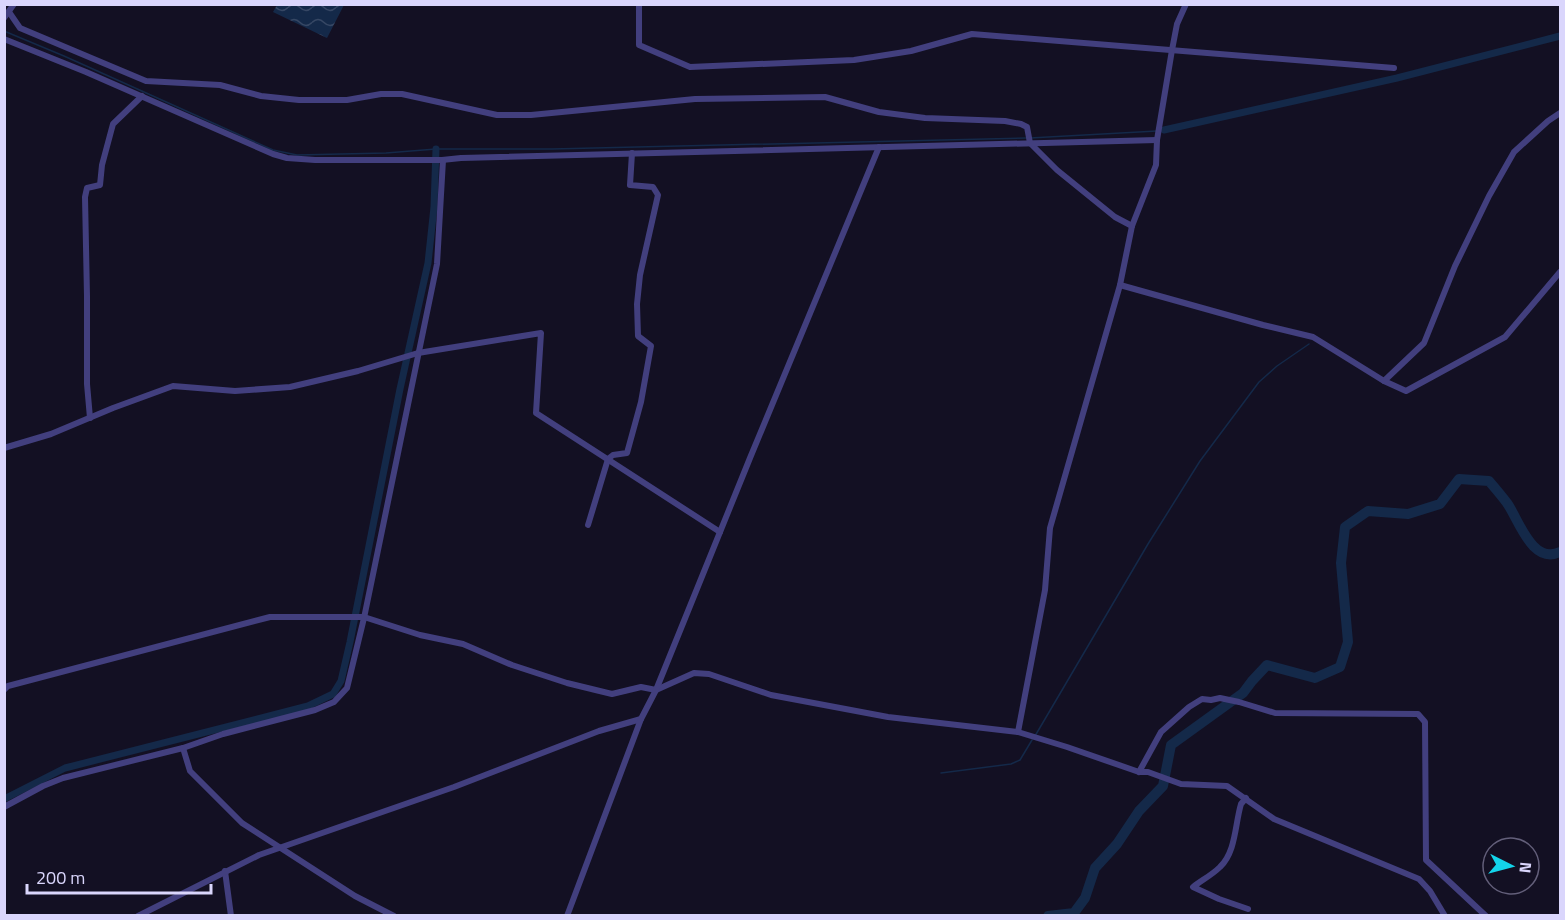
<svg xmlns="http://www.w3.org/2000/svg" width="1565" height="920" font-family="'Titillium Web',sans-serif">
<defs>
<pattern id="water-waves" width="16" height="10" patternUnits="userSpaceOnUse" patternTransform="scale(1.5)"><rect width="16" height="10" fill="#142949"/><path d="M0 5q4-4 8 0t8 0" fill="none" stroke="#364764"/></pattern>
</defs>
<rect width="100%" height="100%" fill="#131023"/>
<polygon fill="url(#water-waves)" points="277,5 277,4 344,5 327,38 273,12"/>
<g fill="none" stroke-linecap="round" stroke-linejoin="round">
<g stroke="#142949" stroke-width="1.5">
<polyline points="4,31 64,56 273,150 297,155 386,153 436,149 552,149 1026,138"/>
<polyline points="1030,138 1157,131"/>
<polyline points="1035,736 1148,544 1200,461 1259,382 1277,366 1309,344"/>
<polyline points="941,773 1011,764 1020,760 1032,740"/>
</g>
<g stroke="#142949" stroke-width="7">
<polyline points="1164,130 1397,78 1560,36"/>
<polyline points="4,799 65,768 308,706 333,694 341,681 350,642 400,389 428,263 434,207 436,149"/>
</g>
<path stroke="#142949" stroke-width="10" d="M1048,916l26,-3 11,-15 10,-30 22,-24 22,-33 24,-25 8,-41 72,-52 9,-12 15,-16 48,13 25,-11 8,-25 -7,-79 4,-36 23,-16 40,3 32,-10 19,-25 30,2c6,7 12,14 18,22 12,17 25,62 53,49"/>
<g stroke="#423f7e" stroke-width="6">
<polyline points="639,4 639,45 690,67 854,60 911,51 972,34 1394,68"/>
<polyline points="9,12 20,28 146,81 220,85 261,96 299,100 347,100 381,94 402,94 497,115 531,115 695,99 825,97 879,112 925,118 1005,121 1021,124 1027,127 1030,143 1057,170 1115,217 1132,226"/>
<polyline points="4,18 14,4"/>
<polyline points="4,39 86,72 273,154 287,158 315,160 442,160 461,158 1157,140"/>
<polyline points="1120,285 1263,325 1313,337 1384,381 1424,343 1455,266 1489,196 1514,152 1548,121 1560,113"/>
<polyline points="1384,381 1406,391 1505,337 1560,272"/>
<polyline points="90,418 87,384 87,296 85,197 87,188 100,185 102,165 113,124 142,96"/>
<polyline points="4,448 51,434 113,408 173,386 235,391 290,387 358,371 418,353 541,333 536,413 720,532"/>
<polyline points="588,525 608,459 613,455 627,453 641,402 651,346 638,336 637,304 640,275 658,195 653,187 630,185 632,153"/>
<polyline points="4,690 8,686 270,617 364,617 420,635 463,644 512,665 567,683 612,694 641,687 656,690 694,673 709,674 771,695 888,717 1018,732 1067,747 1139,772 1148,772 1181,784 1227,786 1274,819 1419,879 1430,891 1445,916"/>
<polyline points="1018,732 1045,590 1050,528 1120,285 1132,226 1156,165 1157,140 1172,50 1177,24 1186,4"/>
<polyline points="183,748 190,771 242,823 355,896 394,916"/>
<polyline points="1139,772 1161,732 1189,707 1202,699 1211,700 1220,698 1239,702 1275,713 1418,714 1425,722 1426,860 1486,916"/>
<path d="M1246,798l-5,6c-6,20 -5,48 -21,63 -8,8 -18,13 -27,20l26,12 29,10"/>
<polyline points="4,807 43,786 63,778 183,748 223,734 315,710 334,702 347,688 364,618 437,264 443,160"/>
<polyline points="225,871 231,916"/>
<polyline points="138,916 259,855 454,787 599,731 641,719"/>
<polyline points="567,916 641,719 656,690 750,458 879,147"/>
</g>
</g>
<rect width="1565" height="920" fill="none" stroke="#dad6fc" stroke-width="12"/>
<g transform="translate(1511 866) rotate(96)"><circle r="28" fill="#131023" stroke="#635f7a" stroke-width="1.5"/>
<path d="M0-4.5L10 22L0 15L-10 22Z" fill="#13d4ea"/>
<text y="-9" font-size="16" font-weight="bold" text-anchor="middle" fill="#dad6fc">N</text>
</g>
<path d="M27 884v9h184v-9" fill="none" stroke="#dad6fc" stroke-width="3"/>
<text x="36" y="884" font-size="18" fill="#dad6fc" stroke="#131023" stroke-width="4.5" paint-order="stroke">200 m</text>
</svg>
